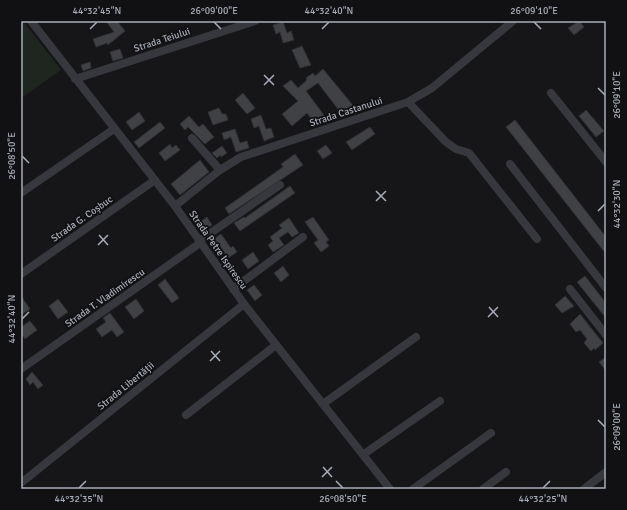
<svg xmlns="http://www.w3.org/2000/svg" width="627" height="510" font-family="Signika,sans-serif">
<rect width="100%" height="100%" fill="#161618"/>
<polygon fill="#1e261f" points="21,21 23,21 61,70 21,98"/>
<g fill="#404145" stroke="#303034">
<polygon points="106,21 117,21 125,31 108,45 107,43 96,47 93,39 114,32"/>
<polygon points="579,21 584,27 574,35 568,28"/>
<polygon points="283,22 287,33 291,31 294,40 283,43 280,32 276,34 273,25"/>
<polygon points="302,46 311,65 300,68 292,50"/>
<polygon points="120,49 123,58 113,61 110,52"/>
<polygon points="90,62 91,68 83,71 81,65"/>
<polygon points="323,69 356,109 344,117 318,83 306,91 326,118 316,125 307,113 292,126 282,114 298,101 283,86 291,80 298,88 307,80 306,78 313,73 315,76"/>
<polygon points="243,93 255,108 247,114 235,100"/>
<polygon points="219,108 222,114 226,114 228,120 213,125 208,112"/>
<polygon points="586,110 604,131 596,137 579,116"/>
<polygon points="139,112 145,121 132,130 126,122"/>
<polygon points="261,115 266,129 271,128 274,137 264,141 259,126 254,128 251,119"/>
<polygon points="189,116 199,127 203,124 214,137 205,144 188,127 185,130 180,124"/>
<polygon points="515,120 606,237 606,254 506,127"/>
<polygon points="160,122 165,128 139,148 134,142"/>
<polygon points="370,127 375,134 352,150 346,142"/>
<polygon points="235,129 240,143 247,141 249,148 236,152 231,137 224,140 222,133"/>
<polygon points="170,144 172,148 176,145 180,150 165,161 159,153"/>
<polygon points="326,145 332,153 323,159 317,151"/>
<polygon points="222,146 227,153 221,157 220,155 217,158 212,153"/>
<polygon points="295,154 303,165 229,214 225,208 283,167 281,164"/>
<polygon points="200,160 209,172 180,195 171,184"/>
<polygon points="290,186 295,193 240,231 234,223 244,217 245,218"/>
<polygon points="207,217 212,225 204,230 199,223"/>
<polygon points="313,217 329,240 326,242 329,246 321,252 314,243 318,240 305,222"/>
<polygon points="289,218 299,233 292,237 288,232 279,238 284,245 273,252 268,245 273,241 270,237 282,228 279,225"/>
<polygon points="221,234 231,248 233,246 237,252 228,258 220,246 217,248 212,240"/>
<polygon points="253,252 259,261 248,269 242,260"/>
<polygon points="283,266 289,275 281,282 274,273"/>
<polygon points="585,276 606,303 606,318 577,282"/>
<polygon points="165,279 179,298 172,303 158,285"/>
<polygon points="254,285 262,295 255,301 247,290"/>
<polygon points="21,296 30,309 21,315"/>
<polygon points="565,296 574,306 562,313 555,305"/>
<polygon points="58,299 68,312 58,319 49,306"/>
<polygon points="136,299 144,311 134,319 125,307"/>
<polygon points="110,313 124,332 117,337 112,330 102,337 96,329 106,322 103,318"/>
<polygon points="580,314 603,343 595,350 594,348 591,351 584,343 587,339 580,330 576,332 570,324"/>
<polygon points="30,321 37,330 25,339 21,333 21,327"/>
<polygon points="606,357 606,371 599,362"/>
<polygon points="32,372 43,385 38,389 33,382 30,385 26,379"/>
</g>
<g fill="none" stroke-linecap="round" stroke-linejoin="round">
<g stroke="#37383d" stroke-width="8">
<polyline points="31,21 175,206 244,304 390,489"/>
<polyline points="75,79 255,21"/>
<polyline points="551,93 606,162"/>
<polyline points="408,102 446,142 456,149 469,153 537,239"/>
<polyline points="192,138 220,170"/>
<polyline points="510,164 606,288"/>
<polyline points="21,193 114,129"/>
<polyline points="175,206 220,170 241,157 408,102 432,88 513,21"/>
<polyline points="199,241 280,185"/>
<polyline points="21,274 155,180"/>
<polyline points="233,289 303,237"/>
<polyline points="570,289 606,335"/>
<polyline points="21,369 200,243"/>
<polyline points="323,404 416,337"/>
<polyline points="186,415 276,345"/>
<polyline points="364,454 440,401"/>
<polyline points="21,483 244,304"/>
<polyline points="413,489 491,433"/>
<polyline points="483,489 506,472"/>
<polyline points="584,489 606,472"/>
</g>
</g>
<path fill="none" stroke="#a8adb8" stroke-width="1.5" d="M214,22l7,7M534,22l7,7M90,29l7,-7M322,29l7,-7M264,75l10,10M264,85l10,-10M598,88l7,7M22,156l7,7M376,191l10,10M376,201l10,-10M598,211l7,-7M99,235l9,10M98,245l10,-10M489,307l9,10M488,317l10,-10M22,319l7,-7M211,351l9,10M210,361l10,-10M598,420l7,7M323,467l9,10M322,477l10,-10M336,481l7,7M79,488l7,-7M543,488l7,-7"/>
<g text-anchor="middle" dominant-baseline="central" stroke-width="3.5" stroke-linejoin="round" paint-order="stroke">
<g font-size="10" fill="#a8adb8" stroke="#111113">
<text transform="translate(162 40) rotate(-18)">Strada Teiului</text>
<text transform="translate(346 112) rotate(-18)">Strada Castanului</text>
<text transform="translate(82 219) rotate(-35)">Strada G. Coșbuc</text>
<text transform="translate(218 250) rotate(55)">Strada Petre Ispirescu</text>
<text transform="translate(105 298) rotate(-35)">Strada T. Vladimirescu</text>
<text transform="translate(126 386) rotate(-39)">Strada Libertății</text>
</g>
</g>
<rect width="627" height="510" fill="none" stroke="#111113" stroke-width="44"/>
<rect x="22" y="22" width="583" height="466" fill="none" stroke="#a8adb8" stroke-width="1.5"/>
<g font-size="10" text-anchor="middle" fill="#a8adb8">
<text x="97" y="14">44°32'45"N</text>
<text x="214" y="14">26°09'00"E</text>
<text x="329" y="14">44°32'40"N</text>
<text x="534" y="14">26°09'10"E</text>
<text transform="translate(616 95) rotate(-90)" y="4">26°09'10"E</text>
<text transform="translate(11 156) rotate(-90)" y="4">26°08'50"E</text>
<text transform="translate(616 204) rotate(-90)" y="4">44°32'30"N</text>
<text transform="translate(11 319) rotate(-90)" y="4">44°32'40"N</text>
<text transform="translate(616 427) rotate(-90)" y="4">26°09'00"E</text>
<text x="79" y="502">44°32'35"N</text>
<text x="343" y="502">26°08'50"E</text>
<text x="543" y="502">44°32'25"N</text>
</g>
</svg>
